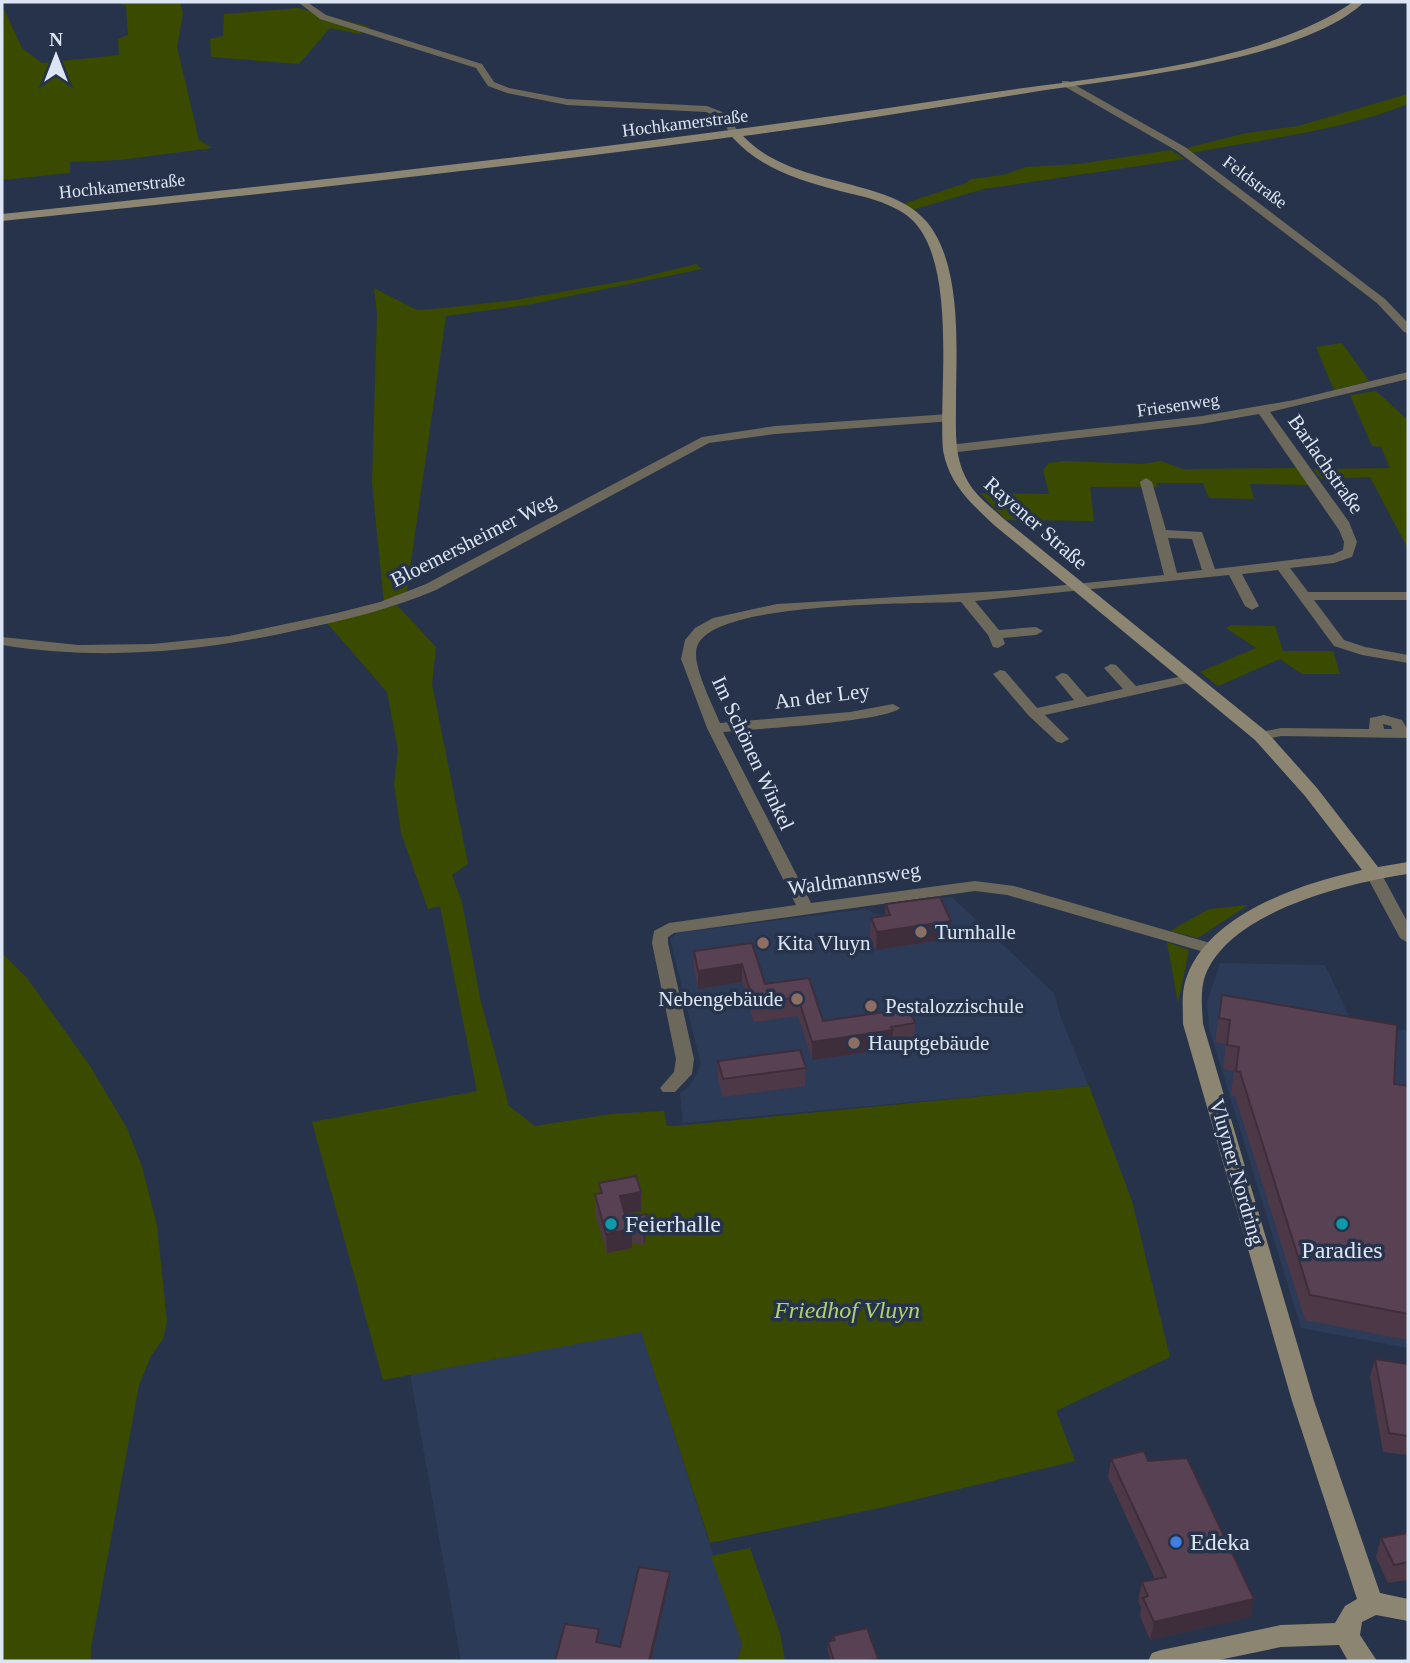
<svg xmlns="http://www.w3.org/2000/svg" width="1410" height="1663" font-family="'Times New Roman',serif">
<rect width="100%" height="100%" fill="#27334a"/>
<g fill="#2c3b58">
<polygon points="952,897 1054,993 1061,1018 1089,1086 683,1123 680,1094 690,1085 701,1065 670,939 677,933 865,909 880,915 923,909 934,899"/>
<polygon points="1220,963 1325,965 1349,1016 1362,1032 1408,1030 1408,1348 1301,1328 1209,1028 1207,1002"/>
<polygon points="641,1331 742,1644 737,1661 461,1661 410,1374"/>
</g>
<g fill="#3a4b00">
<polygon points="112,2 180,2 183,13 177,47 199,140 212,148 120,160 70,162 70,173 2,180 2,5 22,48 42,63 119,55 118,39 128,35 126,5"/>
<polygon points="298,8 370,27 359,34 330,28 299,64 211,57 210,39 223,36 224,14"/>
<path d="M1408,94v10c-70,28 -143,34 -216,49l-9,-4 63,-16 52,-7z"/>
<polygon points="1171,150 1185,159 984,189 912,210 900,205 966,183 971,179 1003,175 1026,167 1079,164"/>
<polygon points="696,264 702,269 527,305 446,316 406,597 384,604 372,483 377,313 374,288 417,310 444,308 515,300 635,279"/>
<polygon points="1342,343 1369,381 1334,390 1316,347"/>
<polygon points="1376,391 1408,420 1408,549 1370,477 1321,479 1313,469 1390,468 1381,447 1372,446 1350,395"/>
<polygon points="1064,461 1143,464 1161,461 1183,469 1297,468 1309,485 1250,484 1254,499 1209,498 1203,483 1156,483 1157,487 1090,487 1094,521 1006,520 980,493 1049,494 1043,470 1049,463"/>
<polygon points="397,605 436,647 432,684 468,864 452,875 462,902 480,998 509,1106 535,1126 611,1114 664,1111 667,1126 675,1126 1089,1086 1132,1201 1170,1357 1056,1411 1075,1461 889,1506 710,1543 641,1332 383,1380 312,1122 477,1091 440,906 428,909 401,833 394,784 398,750 387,692 326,622"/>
<polygon points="1232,625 1275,626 1283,651 1333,651 1340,674 1302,674 1280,659 1218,686 1200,672 1256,648 1226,628"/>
<polygon points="1248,905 1198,938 1170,931 1209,909"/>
<polygon points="1167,942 1189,950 1178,1003"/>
<polygon points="2,953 27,978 90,1066 127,1128 142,1167 157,1225 167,1322 163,1339 151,1356 139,1385 91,1648 91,1661 2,1661"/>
<polygon points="750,1548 780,1633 785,1661 737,1661 742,1644 711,1556"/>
</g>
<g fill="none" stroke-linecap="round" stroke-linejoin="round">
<g fill="#6c685b" fill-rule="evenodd">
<polygon points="298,2 307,2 326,15 482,64 494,82 509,88 567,99 707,106 725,113 740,134 732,136 719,117 706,112 567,105 507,93 488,86 476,68 320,19"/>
<polygon points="1062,81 1068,81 1185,147 1385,299 1408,323 1408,333 1404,332 1377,303 1177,151 1062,85"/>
<path d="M1408,372v7l-138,33 79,110 8,20 -5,15 -18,6 -44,5 18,24h100v8h-94l30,40 21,7 43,8v8l-46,-8 -28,-9 -56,-76 -36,4 17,32 -7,4 -7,-4 -16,-31 -254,26 24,29 37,-3 7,4 -7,4 -33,3 2,6 -7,4 -5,-1 -5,-12 -27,-33c-46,2 -250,-1 -264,45 -6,17 16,58 23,76l130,-11 43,-8 7,4c-15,14 -148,21 -177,24l88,171 164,-22 39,5 203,59 2,4 -8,5 -204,-59 -32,-4 -301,42 -6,4v6l26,116 -2,15 -17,18h-12l-3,-4 14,-16 2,-13 -24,-116 2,-12 15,-8 127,-18 -89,-177 -26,-69 4,-19 10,-12 18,-10 64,-14 239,-14 148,-15 -24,-93 6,-4 6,4 14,48 36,2 13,37 117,-14 11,-5 1,-8 -5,-12 -80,-116 -57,10 -253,29 -6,-4 6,-4 253,-29 92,-16zM1168,538l24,1 10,31 -25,3z"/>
<path d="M949,414l6,4 -2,3 -178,13 -66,9 -273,147c-44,19 -91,30 -138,40 -99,22 -196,31 -296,15v-8l76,8 75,-1 76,-8 108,-23 43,-11 46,-18 276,-147 73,-11z"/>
<polygon points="1111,664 1116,665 1136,686 1192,674 1199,678 1192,682 1045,715 1069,739 1062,743 1057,742 1029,716 993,674 1000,670 1005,671 1037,708 1074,700 1055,677 1062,673 1067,674 1087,697 1123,689 1104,668"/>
<path d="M1384,715l18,5 6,10v8l-127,-2 -20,4 -7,-4 2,-3 25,-5 88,1 1,-11zM1383,724l8,2 1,3h-8z"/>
<polygon points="1373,868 1381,873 1408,923 1408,943 1400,938 1365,873"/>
</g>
<path fill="#8c8571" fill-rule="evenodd" d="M1353,2h11c-61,59 -246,77 -331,90 -97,16 -193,31 -290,44 50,53 146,40 184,86 36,44 29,128 29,181 0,25 -2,50 9,73 8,18 25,30 39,43l263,213 50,56 61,79 30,-5v12c-60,9 -179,37 -203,102 -5,15 -3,32 -2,48l111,377 66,192 28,6v22l-32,-6 -14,7 -2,13 17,26h-29l-9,-16 -58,2 -67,14h-66l4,-8 9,-3 120,-25 54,-2 10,-17 12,-7 -65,-198 -109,-377c0,-16 -2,-33 4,-48 23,-63 116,-93 175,-106l-57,-74 -50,-56 -261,-215c-24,-23 -45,-41 -51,-75 -5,-59 17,-198 -38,-236 -19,-13 -44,-18 -65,-23 -41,-11 -79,-22 -108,-54 -243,33 -486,59 -730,84v-7c329,-35 658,-70 986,-121 111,-17 272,-27 365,-91z"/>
</g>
<g fill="#4d3848">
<polygon points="886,904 951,921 949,939 876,950 870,936 871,918 885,916"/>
<polygon points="752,943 765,984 809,978 823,1021 884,1013 884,1009 915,1023 914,1042 892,1045 892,1049 812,1060 798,1016 754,1022 742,982 698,989 694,969 694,951"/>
<polygon points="1222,995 1394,1084 1408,1086 1408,1340 1305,1320 1235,1096 1231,1095 1234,1071 1223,1069 1226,1044 1215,1042"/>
<polygon points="718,1061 806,1068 805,1086 723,1097 718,1079"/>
<polygon points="599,1183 641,1211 625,1214 626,1218 647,1214 647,1232 644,1245 632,1243 632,1248 607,1253 595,1213 595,1194 599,1193"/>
<polygon points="1375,1359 1408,1364 1408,1455 1383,1452 1370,1377"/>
<polygon points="1111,1459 1148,1461 1254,1599 1250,1617 1150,1640 1140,1616 1141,1607 1138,1601 1142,1582 1155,1579 1108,1477"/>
<polygon points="1408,1533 1408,1580 1388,1583 1376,1557 1381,1538"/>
<polygon points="833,1636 878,1661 831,1661 827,1648 828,1642 833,1641"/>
</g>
<g fill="#3e2e3b">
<polygon points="951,921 949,939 876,950 877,932"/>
<polygon points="742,964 742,982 698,989 698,971"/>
<polygon points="893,1030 892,1049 812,1060 812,1042"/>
<polygon points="641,1192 641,1211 620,1215 620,1196"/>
<polygon points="647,1214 647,1232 644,1245 643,1227"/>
<polygon points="632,1229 632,1248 607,1253 606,1234"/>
<polygon points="670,1572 670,1578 651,1661 649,1661"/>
<polygon points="1254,1599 1250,1617 1150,1640 1154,1622"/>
</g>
<g fill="#594154" stroke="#3e2e3b" stroke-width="2">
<polygon points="940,897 951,921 877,932 871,918 890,915 886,904"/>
<polygon points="752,943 765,984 809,978 823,1021 885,1012 884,1009 907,1005 915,1023 891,1027 893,1030 812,1042 798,997 754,1004 742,964 698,971 694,951"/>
<polygon points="1222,995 1397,1025 1394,1084 1408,1086 1408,1314 1310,1295 1240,1072 1236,1071 1239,1047 1227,1045 1230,1020 1219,1018"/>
<polygon points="800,1050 806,1068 723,1079 718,1061"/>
<polygon points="636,1176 641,1192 620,1196 626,1218 647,1214 643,1227 630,1225 632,1229 606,1234 595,1194 602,1193 599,1183"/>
<polygon points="1375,1359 1408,1364 1408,1436 1389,1433"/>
<polygon points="1144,1451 1148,1461 1187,1458 1254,1599 1154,1622 1143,1598 1148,1596 1142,1582 1166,1577 1111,1459"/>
<polygon points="1408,1533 1408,1562 1394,1565 1381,1538"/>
<polygon points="639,1567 670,1572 649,1661 555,1661 565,1624 599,1629 596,1642 620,1647"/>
<polygon points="867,1628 878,1659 868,1661 834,1661 828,1642 835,1640 833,1636"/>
</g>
<g fill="#8d6e63" stroke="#27334a" stroke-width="2.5">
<circle cx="921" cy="932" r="7"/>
<circle cx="763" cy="943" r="7"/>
<circle cx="797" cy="999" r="7"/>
<circle cx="871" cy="1006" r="7"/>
<circle cx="854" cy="1043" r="7"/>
</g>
<g fill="#0f9aa8" stroke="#27334a" stroke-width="2.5">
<circle cx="611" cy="1224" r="7"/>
<circle cx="1342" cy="1224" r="7"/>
</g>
<circle fill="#3f7fe0" stroke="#27334a" stroke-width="2.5" cx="1176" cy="1542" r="7"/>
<g text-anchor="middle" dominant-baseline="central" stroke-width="7" stroke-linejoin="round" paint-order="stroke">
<g font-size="18" fill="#dce5f3" stroke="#27334a">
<text transform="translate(685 123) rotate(-7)">Hochkamerstraße</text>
<text transform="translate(1255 182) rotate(37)">Feldstraße</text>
<text transform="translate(122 186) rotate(-6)">Hochkamerstraße</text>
<text transform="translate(1178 405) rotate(-8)">Friesenweg</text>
</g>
<g font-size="21" fill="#dce5f3" stroke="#27334a">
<text transform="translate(1326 464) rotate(55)">Barlachstraße</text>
<text transform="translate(1036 523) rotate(41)">Rayener Straße</text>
<text transform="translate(473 540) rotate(-27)">Bloemersheimer Weg</text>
<text transform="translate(822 696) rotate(-7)">An der Ley</text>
<text transform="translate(753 753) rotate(65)">Im Schönen Winkel</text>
<text transform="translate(854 879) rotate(-8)">Waldmannsweg</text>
<text transform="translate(1237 1172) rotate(74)">Vluyner Nordring</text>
</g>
<g font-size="21" fill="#dce5f3" stroke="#27334a" text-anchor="start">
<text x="935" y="932">Turnhalle</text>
<text x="777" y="943">Kita Vluyn</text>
<text x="783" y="999" text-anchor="end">Nebengebäude</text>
<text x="885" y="1006">Pestalozzischule</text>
<text x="868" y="1043">Hauptgebäude</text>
</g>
<g font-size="24" fill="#dce5f3" stroke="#27334a" text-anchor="start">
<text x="625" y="1224">Feierhalle</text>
<text x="1342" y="1250" text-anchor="middle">Paradies</text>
<text x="1190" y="1542">Edeka</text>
</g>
<g font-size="24" font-style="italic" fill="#b2d36c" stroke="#27334a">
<text x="847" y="1310">Friedhof Vluyn</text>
</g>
</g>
<rect width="1410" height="1663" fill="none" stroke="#dce5f3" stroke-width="7"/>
<g transform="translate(56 56)" stroke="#27334a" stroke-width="5" paint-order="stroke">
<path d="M0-5L12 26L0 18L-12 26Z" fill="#dce5f3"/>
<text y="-10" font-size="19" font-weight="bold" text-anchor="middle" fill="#dce5f3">N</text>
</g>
</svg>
